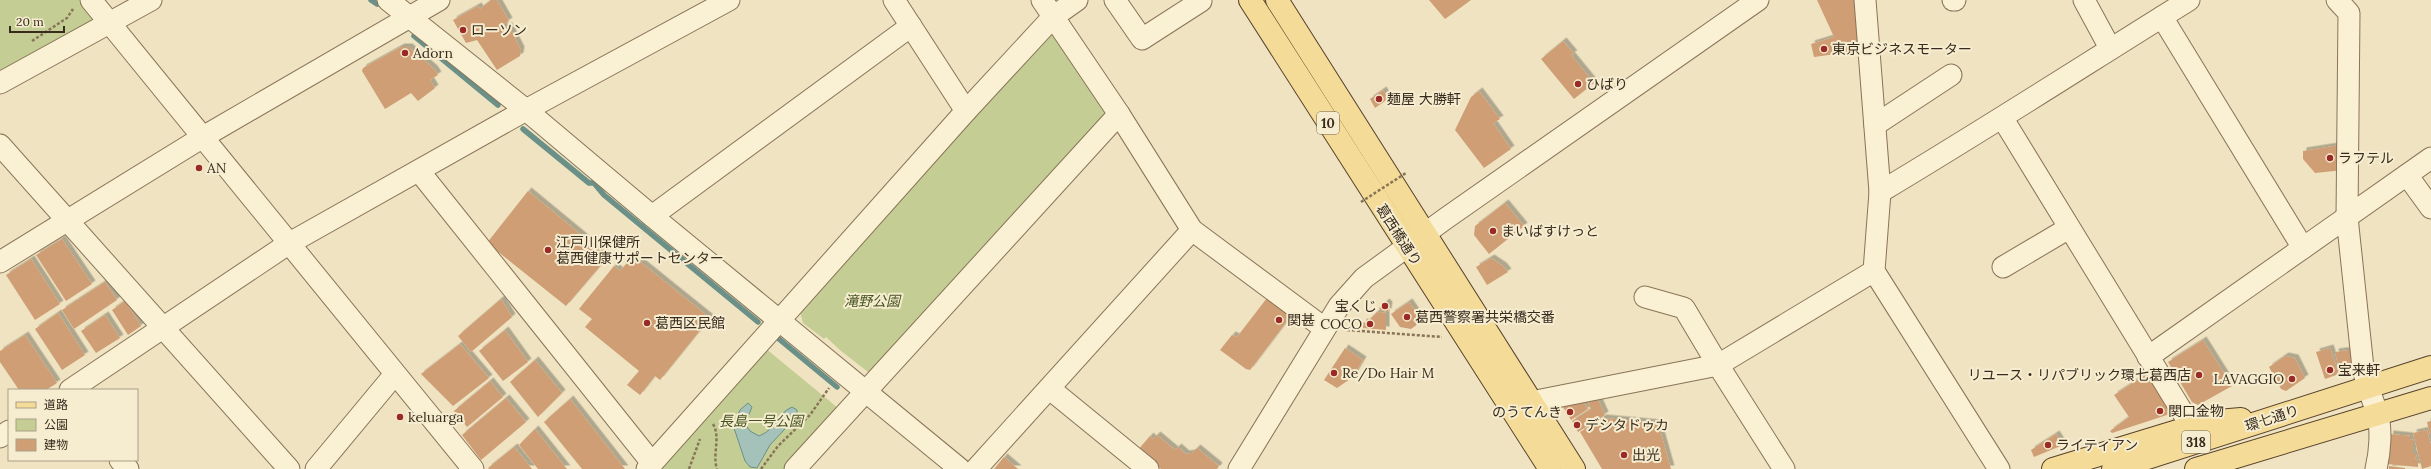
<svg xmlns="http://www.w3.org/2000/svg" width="2431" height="469" font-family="Lora,'Noto Sans JP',serif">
<defs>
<filter id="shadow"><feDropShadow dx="3.5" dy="-3.5" stdDeviation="0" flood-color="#0004"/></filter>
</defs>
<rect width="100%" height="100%" fill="#efe3c1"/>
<g fill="#c4ce94">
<polygon points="0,0 83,0 95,14 90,22 0,78"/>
<polygon points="1045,34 1058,35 1105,107 1103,118 1070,152 1066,159 872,375 841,351 826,337 824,339 803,323 800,312"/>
<polygon points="765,348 838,408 784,469 654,469"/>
</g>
<path fill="#a4c1ba" stroke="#6a9088" d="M748,403l4,4 -7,17 5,7 9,5c18,-7 17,-22 33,-29l5,3v6l-27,29 -13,23 -7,-1 -5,-6 -12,-36 7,-15z"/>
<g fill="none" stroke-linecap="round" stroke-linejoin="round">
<g stroke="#6a9088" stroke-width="5.5">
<polyline points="371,0 377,4"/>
<polyline points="414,36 498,105"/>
<polyline points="523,129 589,183 594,183 604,195 758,322"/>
<polyline points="779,339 837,387"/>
</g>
</g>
<g fill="#cf9e75" filter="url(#shadow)">
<polygon points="491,0 497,0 509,21 503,25 506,27 509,26 521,50 520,56 497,70 477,40 466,43 453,20 478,6 480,9"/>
<polygon points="1429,0 1471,0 1445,19"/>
<polygon points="1817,0 1859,0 1865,50 1814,57 1811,44 1834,37"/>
<polygon points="1563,41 1574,54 1571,55 1594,83 1574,99 1541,59"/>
<polygon points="401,47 409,47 434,69 438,75 430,80 435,88 418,101 411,93 385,109 362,71 363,68"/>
<polygon points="1383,90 1388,99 1375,108 1370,99"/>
<polygon points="1479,91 1500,119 1493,123 1511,149 1484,168 1455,130 1471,97"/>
<polygon points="2341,145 2344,170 2315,173 2303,159 2303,151"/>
<polygon points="528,191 608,257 566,306 487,243"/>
<polygon points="1505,203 1524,226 1489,254 1474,235 1475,226"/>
<polygon points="62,239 92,284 66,301 36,255"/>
<polygon points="633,256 710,318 660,380 655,376 640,395 627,385 639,371 585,327 592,319 579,309 614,266 620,271"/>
<polygon points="1491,258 1503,266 1508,272 1487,285 1476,267"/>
<polygon points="31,259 60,304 35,320 6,275"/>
<polygon points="105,282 117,300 74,329 62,310"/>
<polygon points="1267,298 1291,316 1250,370 1246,369 1220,350 1232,335 1237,337"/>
<polygon points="501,299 512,317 471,352 458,336"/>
<polygon points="125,301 141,326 128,335 112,310"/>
<polygon points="1386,302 1389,305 1388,312 1381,310 1379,308"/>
<polygon points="1409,302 1422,321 1411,329 1400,327 1391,314"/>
<polygon points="1377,312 1386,313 1386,330 1363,328 1363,322 1366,323"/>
<polygon points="58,313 85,355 62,370 35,329"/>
<polygon points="105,315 120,338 96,353 81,331"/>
<polygon points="505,330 528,362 503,381 479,351"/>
<polygon points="25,335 57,383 46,390 19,390 0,362 0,351"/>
<polygon points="2203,340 2232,386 2198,405 2192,402 2168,362"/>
<polygon points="460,344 489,378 453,406 421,374"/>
<polygon points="1345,348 1363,360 1353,377 1337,388 1324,380"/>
<polygon points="2330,348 2339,374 2325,379 2316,352"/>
<polygon points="2350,350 2355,367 2340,372 2335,352"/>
<polygon points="2285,356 2295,358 2305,378 2286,391 2281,389 2269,367"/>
<polygon points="535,360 562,393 538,417 510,382"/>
<polygon points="2147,374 2173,413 2112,433 2110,431 2129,417 2114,395"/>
<polygon points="490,381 503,397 467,427 454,411"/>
<polygon points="1597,397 1605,415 1578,432 1572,421 1591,409 1588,403"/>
<polygon points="506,398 526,422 481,460 462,435"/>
<polygon points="570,399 625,469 582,469 544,422"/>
<polygon points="1583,401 1588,409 1571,420 1563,407 1569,402"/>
<polygon points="1603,418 1658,423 1671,469 1602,469 1580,432"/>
<polygon points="2431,421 2431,434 2430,434 2427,422"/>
<polygon points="535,429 567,469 538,469 519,445"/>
<polygon points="2427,430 2431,445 2431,466 2422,469 2413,433"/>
<polygon points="2056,434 2063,445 2034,457 2031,450"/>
<polygon points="2390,434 2410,436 2410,439 2413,440 2413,454 2417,454 2415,459 2418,460 2418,467 2387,464"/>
<polygon points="1157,435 1175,450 1178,447 1186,454 1192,453 1197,448 1219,466 1217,469 1161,469 1138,450 1150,436 1153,439"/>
<polygon points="514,447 532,469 489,469 488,468"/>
<polygon points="1004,457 1018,469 994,469"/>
<polygon points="2389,466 2405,468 2405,469 2389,469"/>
</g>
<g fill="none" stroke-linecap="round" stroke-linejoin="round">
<g stroke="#897458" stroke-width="23">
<g id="minor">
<polyline points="91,0 473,469"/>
<polyline points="388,0 526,110 652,216 960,469"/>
<polyline points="894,0 966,111"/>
<polyline points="1042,0 1119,114 1192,230 1324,328"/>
<polyline points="1115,0 1142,39 1201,1"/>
<polyline points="1865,0 1880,192 1874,271 1999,469"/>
<polyline points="1953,0 1955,0"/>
<polyline points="2084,0 2110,48"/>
<path d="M2337,0l12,13 -2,204 16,151c3,16 9,29 14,45 5,16 3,39 -1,56"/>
<polyline points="2162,17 2303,248"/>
<polyline points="0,83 151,0"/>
<polyline points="2003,119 2191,426"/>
<polyline points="1875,125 1951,75"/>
<polyline points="0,145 289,469"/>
<polyline points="419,171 652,463"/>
<polyline points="2407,175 2431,208"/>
<path d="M1880,192c104,-62 206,-128 309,-192"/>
<polyline points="652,216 911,26"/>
<polyline points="0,262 203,137 439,0"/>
<polyline points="2003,267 2069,228"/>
<polyline points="1645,297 1684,308 1718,365 1784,469"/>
<polyline points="2148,357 2431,158"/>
<polyline points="1050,389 1148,469"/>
<polyline points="70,390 288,244 526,110 729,0"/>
<polyline points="1531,402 1718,365 1874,271"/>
<polyline points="0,437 9,431"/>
<polyline points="120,460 128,469"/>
<polyline points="316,469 395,374"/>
<polyline points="647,469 966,111 1053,17 1077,0"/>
<polyline points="795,469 1119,114"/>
<polyline points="976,469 1192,230"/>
<polyline points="1239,469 1339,306 1364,278 1445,219 1758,0"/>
</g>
</g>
<g stroke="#57422c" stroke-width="24">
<g id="major">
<polyline points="1250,0 1550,469"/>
<polyline points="1277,0 1574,469"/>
<polyline points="2053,469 2207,422 2241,419"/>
<polyline points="2113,469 2431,367"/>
<polyline points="2196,469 2431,398"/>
</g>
</g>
<g stroke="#897458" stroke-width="2.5" stroke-dasharray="3 2" stroke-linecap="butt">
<polyline points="32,41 67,18 73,9"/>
<polyline points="1347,330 1442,337"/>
<path d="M713,424c8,13 -1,31 4,45"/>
<polyline points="689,469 700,439"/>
<polyline points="761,469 778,446 810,415 829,388"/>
</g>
<use href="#minor" stroke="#faf0d4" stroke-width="21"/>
<use href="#major" stroke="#f4db97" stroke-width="22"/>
<polyline stroke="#897458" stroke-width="2.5" stroke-dasharray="3 2" stroke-linecap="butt" points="1361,202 1406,173"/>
</g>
<g fill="#9a2a26" stroke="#f6edd0" stroke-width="1.5">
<circle cx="463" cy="30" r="4"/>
<circle cx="1824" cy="49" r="4"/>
<circle cx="405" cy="53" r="4"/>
<circle cx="1578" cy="84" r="4"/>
<circle cx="1379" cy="99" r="4"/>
<circle cx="2330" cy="158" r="4"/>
<circle cx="199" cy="168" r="4"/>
<circle cx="1493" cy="231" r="4"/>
<circle cx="548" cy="250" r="4"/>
<circle cx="1385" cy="306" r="4"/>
<circle cx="1407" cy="317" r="4"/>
<circle cx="1279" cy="320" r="4"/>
<circle cx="647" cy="323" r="4"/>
<circle cx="1370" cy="324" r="4"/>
<circle cx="2330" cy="370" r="4"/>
<circle cx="1334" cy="373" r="4"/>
<circle cx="2199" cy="375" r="4"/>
<circle cx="2292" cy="379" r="4"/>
<circle cx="2160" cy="411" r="4"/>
<circle cx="1570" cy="412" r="4"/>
<circle cx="400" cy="417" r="4"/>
<circle cx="1577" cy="425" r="4"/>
<circle cx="2048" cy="445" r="4"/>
<circle cx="1624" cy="455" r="4"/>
</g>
<g text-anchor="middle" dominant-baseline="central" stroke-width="4" stroke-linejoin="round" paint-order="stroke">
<g fill="#f6edd0" stroke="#716553" stroke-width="1">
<rect x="1317" y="112" width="22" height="22" rx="3"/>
<rect x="2182" y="431" width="28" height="22" rx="3"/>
</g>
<g font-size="13" font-weight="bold" fill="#382b1d">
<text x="1328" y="123">10</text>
<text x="2196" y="442">318</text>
</g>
<g font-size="14" fill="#382b1d" stroke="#f6edd0" text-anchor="start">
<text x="471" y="30">ローソン</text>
<text x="1832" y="49">東京ビジネスモーター</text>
<text x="413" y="53">Adorn</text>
<text x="1586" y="84">ひばり</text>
<text x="1387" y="99">麺屋 大勝軒</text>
<text x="2338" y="158">ラフテル</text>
<text x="207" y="168">AN</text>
<text x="1501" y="231">まいばすけっと</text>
<text x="556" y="242">江戸川保健所<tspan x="556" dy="16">葛西健康サポートセンター</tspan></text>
<text x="1377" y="306" text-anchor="end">宝くじ</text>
<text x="1415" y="317">葛西警察署共栄橋交番</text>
<text x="1287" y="320">関甚</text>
<text x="655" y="323">葛西区民館</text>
<text x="1362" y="324" text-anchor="end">COCO</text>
<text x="2338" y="370">宝来軒</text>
<text x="1342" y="373">Re/Do Hair M</text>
<text x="2191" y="375" text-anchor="end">リユース・リパブリック環七葛西店</text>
<text x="2284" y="379" text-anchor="end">LAVAGGIO</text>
<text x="2168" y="411">関口金物</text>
<text x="1562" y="412" text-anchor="end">のうてんき</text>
<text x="408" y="417">keluarga</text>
<text x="1585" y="425">デシタドゥカ</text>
<text x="2056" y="445">ライティアン</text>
<text x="1632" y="455">出光</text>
</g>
<g font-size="14" fill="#382b1d" stroke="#f6edd0">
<text transform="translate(1399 235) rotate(57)">葛西橋通り</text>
<text transform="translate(2272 418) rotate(-18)">環七通り</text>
</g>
<g font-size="14" font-style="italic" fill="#465522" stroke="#f6edd0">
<text x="872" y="301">滝野公園</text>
<text x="761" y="421">長島一号公園</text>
</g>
</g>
<rect x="8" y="389" width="130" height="72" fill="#f6edd0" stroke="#aa9f88"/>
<rect x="16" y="402" width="20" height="6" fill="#f4db97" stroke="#aa9f88"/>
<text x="44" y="409" font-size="12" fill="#382b1d">道路</text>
<rect x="16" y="419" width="20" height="12" fill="#c4ce94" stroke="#aa9f88"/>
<text x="44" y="429" font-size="12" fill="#382b1d">公園</text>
<rect x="16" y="439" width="20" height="12" fill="#cf9e75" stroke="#aa9f88"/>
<text x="44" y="449" font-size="12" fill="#382b1d">建物</text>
<path d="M10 26v6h54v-6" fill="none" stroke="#382b1d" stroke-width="2"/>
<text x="16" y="26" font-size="12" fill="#382b1d" stroke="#f6edd0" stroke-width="3" paint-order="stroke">20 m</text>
</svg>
